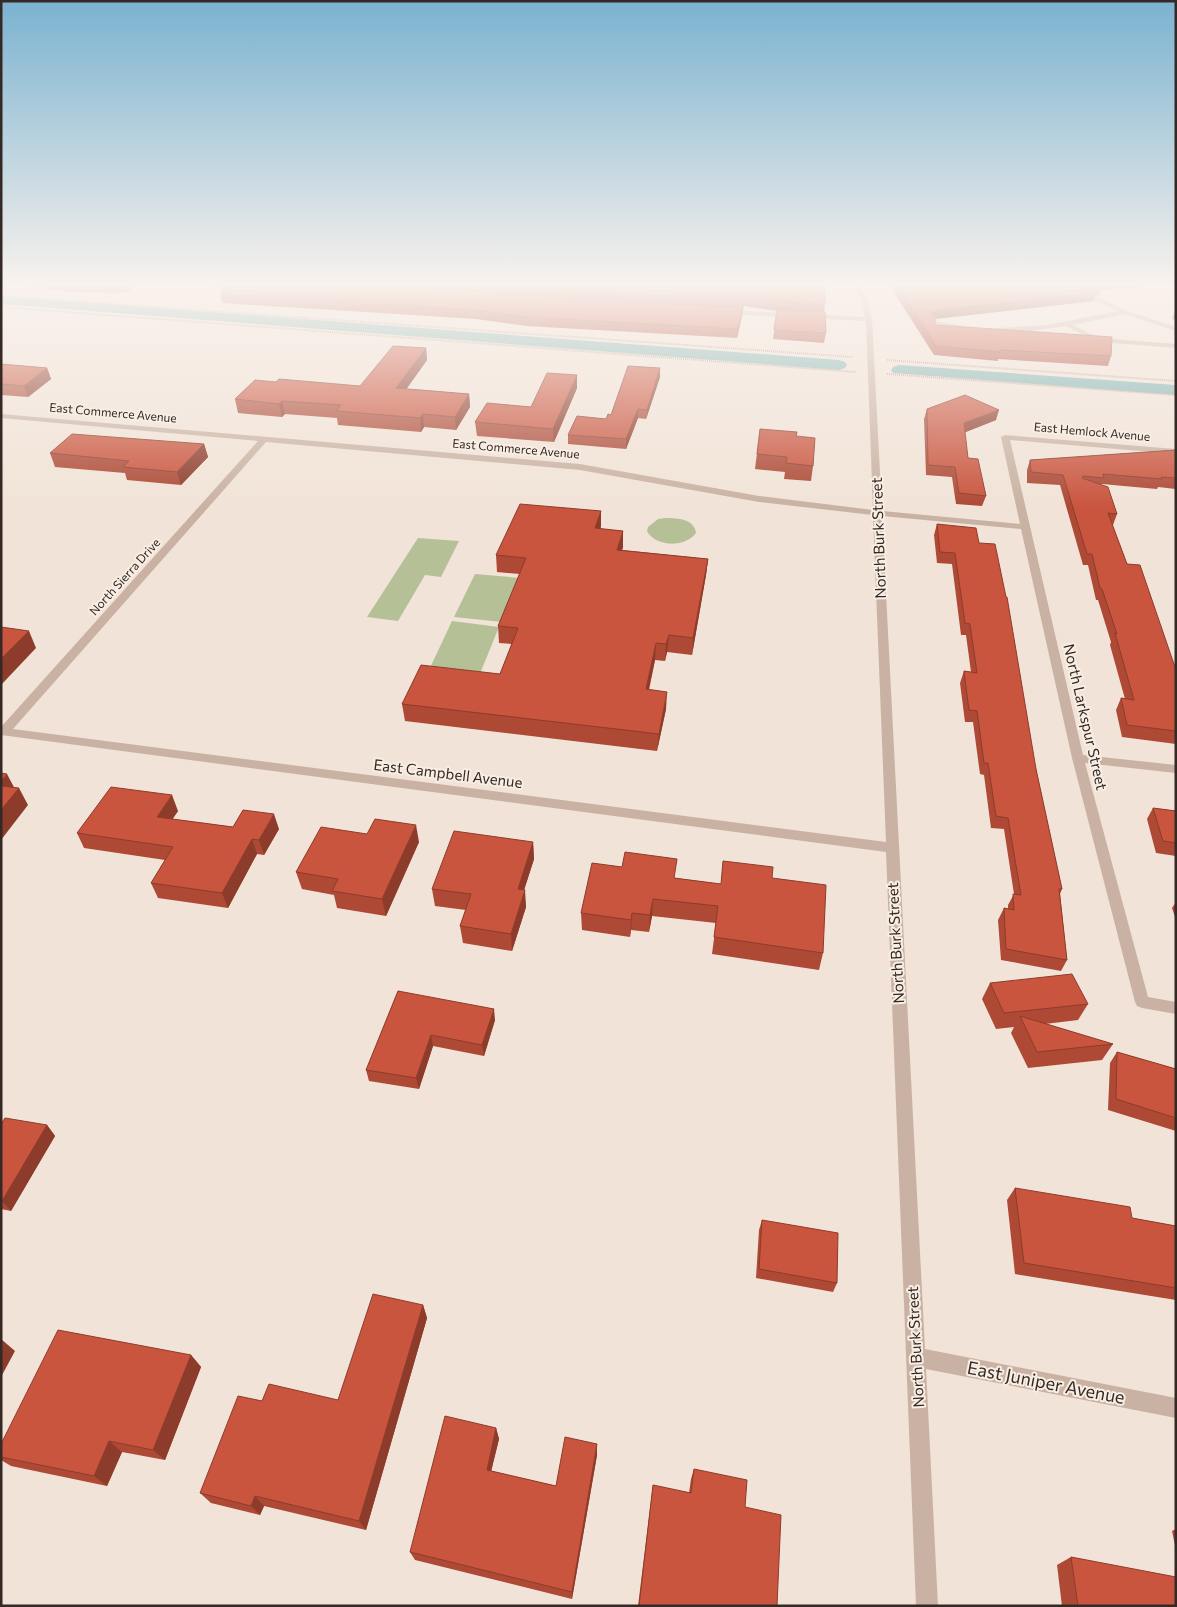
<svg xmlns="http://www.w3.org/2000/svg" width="1177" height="1607" font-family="Commissioner,sans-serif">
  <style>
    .green { fill: #b6c097 }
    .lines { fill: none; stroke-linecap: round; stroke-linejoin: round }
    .canal { fill: #76afad; fill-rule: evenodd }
    .path { stroke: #b59c8e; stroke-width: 2; stroke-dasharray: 1 1; stroke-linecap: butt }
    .minor { fill: #c9b2a3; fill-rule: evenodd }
    .wall { fill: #ad4935 }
    .shaded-wall { fill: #8d3c2b }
    .building { fill: #c9553e; stroke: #8d3c2b }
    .labels { text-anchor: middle; stroke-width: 4; stroke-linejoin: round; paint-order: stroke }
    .far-street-label { font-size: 12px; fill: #342925; stroke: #f9eee3 }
    .street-label { font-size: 15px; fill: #342925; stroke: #f9eee3 }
    .near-street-label { font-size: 18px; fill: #342925; stroke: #f9eee3 }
  </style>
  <rect width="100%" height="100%" fill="#f1e3d7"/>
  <g class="green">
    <path d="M666 518C678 518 694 519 696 533 685 548 655 547 647 531L648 527 658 519Z"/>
    <polygon points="418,538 459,541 441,577 425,575 398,621 367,617"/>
    <polygon points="475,574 520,578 502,622 454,617"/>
    <polygon points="452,621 499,627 479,676 429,670"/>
  </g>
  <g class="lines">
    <g class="canal">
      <polygon points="1,296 839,360 845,362 847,365 845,368 839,370 1,304"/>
      <polygon points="899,365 1176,385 1176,395 893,373 891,370 893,367"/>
    </g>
    <g class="path">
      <polyline points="1,296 853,357"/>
      <polyline points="1,307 856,372"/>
      <polyline points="887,360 1176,381"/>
      <polyline points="887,374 1176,395"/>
    </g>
    <g class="minor">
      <path d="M851 283H857L867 298 872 319 882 511 1020 524 1001 437 1005 435 1176 449V454L1010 440 1083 755 1176 765V773L1085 763 1148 997 1176 1002V1014L1142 1008 1137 1006 1135 1002 1072 758 1021 529 882 516 925 1349 1176 1398V1418L926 1369 938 1606H916L886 852 1 735V727L258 441 1 418V414L580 464 759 496 873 510 866 321 726 314 723 312 726 310 865 317 861 298ZM266 442 580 470 759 502 873 515 886 842 13 729Z"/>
      <polygon points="1060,283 1068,283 1127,311 1176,327 1176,331 1125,314 1073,325 1091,334 1113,339 1176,344 1176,348 1113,343 1087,337 1066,326 1031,331 997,331 996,330 999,328 1047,325 1118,311"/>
      <polygon points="934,321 969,327 972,329 969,331 932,324 931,323"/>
    </g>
  </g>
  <g class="wall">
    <polygon points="1,283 137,283 128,292 119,293 76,292 44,289 43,287 1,284"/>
    <polygon points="194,283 801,283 825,304 824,312 826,333 824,343 773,339 777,311 744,306 737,338 527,326 476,319 222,303 220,294 222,293 221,287"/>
    <polygon points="888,283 1141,283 1140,287 1101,290 1099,296 1096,294 1093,301 935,319 935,325 1111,356 1108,366 998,359 998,361 934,355"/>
    <polygon points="1176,307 1176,320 1172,319"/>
    <polygon points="426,348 427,360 406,389 469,394 470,407 456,430 424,427 421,432 338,425 337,418 285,414 282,417 238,413 235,399 276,382 360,386"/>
    <polygon points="1,364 47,368 51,379 28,397 1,395"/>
    <polygon points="660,377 646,419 638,418 626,449 568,444 568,435 606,419"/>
    <polygon points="577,388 554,442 477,436 475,422 531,407"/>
    <polygon points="927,409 996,420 965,432 968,458 986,496 982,506 956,504 952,477 926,475 924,419"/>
    <polygon points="760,429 796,436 813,466 811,481 784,479 785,472 755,469"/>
    <polygon points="204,444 208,457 181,485 127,480 125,473 55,467 50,453"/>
    <polygon points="1176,450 1176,489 1158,487 1157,489 1102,484 1101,485 1117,514 1113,525 1112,524 1127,564 1176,670 1176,744 1122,737 1116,710 1121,698 1125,699 1110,645 1111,642 1098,600 1096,600 1088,565 1083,565 1060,485 1027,483 1027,470 1030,460"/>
    <polygon points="601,511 600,529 623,531 623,547 622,550 708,559 706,575 692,655 667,652 665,661 655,660 649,690 666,709 657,751 405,721 402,704 500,674 512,644 499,643 498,626 520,574 497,572 496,555"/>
    <polygon points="937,524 979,543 1036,769 1062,889 1060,894 1067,960 1061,971 1001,960 998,920 1004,908 1008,909 1008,905 1014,894 1004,829 991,828 984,775 980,774 973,722 965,722 960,683 964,671 971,672 966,635 961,635 952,564 937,563 934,535"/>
    <polygon points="1153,808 1176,811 1176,856 1156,853 1147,819"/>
    <polygon points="178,811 172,819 233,827 279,829 264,855 257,854 228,908 158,898 151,883 165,860 84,848 77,833"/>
    <polygon points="419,842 386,916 337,908 334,895 302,889 296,872"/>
    <polygon points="533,842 534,859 524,890 526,907 512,951 463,943 460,926 466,910 435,906 432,889"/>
    <polygon points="675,878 720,884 772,878 823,953 819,970 712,954 716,923 652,916 649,932 631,930 630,937 582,930 581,913"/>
    <polygon points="1176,902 1176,920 1172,908"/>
    <polygon points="990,983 1088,1004 1078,1020 1045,1024 1113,1044 1102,1060 1028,1068 1011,1033 1014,1027 996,1029 982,999"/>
    <polygon points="398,991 495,1020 484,1056 433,1046 419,1089 369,1081 366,1070"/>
    <polygon points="1117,1052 1176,1069 1176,1131 1108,1110 1110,1063"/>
    <polygon points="1,1124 47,1125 55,1136 11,1211 1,1209"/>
    <polygon points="1015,1188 1132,1218 1176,1226 1176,1300 1015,1274 1007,1200"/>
    <polygon points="762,1220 837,1283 833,1292 756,1278 759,1230"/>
    <polygon points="423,1305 427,1318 366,1530 264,1506 260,1515 211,1503 200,1493 338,1400"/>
    <polygon points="191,1355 201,1367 165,1460 122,1452 107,1486 11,1466 1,1460 1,1444"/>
    <polygon points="496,1428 499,1439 491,1471 556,1486 597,1444 597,1455 572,1599 415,1560 410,1552"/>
    <polygon points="694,1469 745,1507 777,1606 638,1606 653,1485 689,1493 691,1479"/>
    <polygon points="1176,1529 1176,1550 1172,1531"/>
    <polygon points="1071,1557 1176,1606 1062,1606 1057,1565"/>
  </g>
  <g class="shaded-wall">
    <polygon points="125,283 137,283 128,292"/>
    <polygon points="1102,283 1141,283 1140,287 1101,290 1102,287"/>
    <polygon points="1096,293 1093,301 934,319 931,314 936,310"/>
    <polygon points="743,308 742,316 737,338 737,329"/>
    <polygon points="426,348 427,360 398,401 396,388"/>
    <polygon points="47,368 51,379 28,397 24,386"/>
    <polygon points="660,368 660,377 646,419 647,410"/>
    <polygon points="577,375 577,388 554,442 553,429"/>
    <polygon points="469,394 470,407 456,430 455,417"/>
    <polygon points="282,401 285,414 282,417 279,404"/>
    <polygon points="638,409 638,418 626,449 626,439"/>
    <polygon points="999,410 996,420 961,434 964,423"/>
    <polygon points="423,414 424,427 421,432 420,418"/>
    <polygon points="204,444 208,457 181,485 177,472"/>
    <polygon points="601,511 601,527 595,544 595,528"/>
    <polygon points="623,531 623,547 617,566 617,550"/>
    <polygon points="708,559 706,575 692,655 693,638"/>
    <polygon points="29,631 36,648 1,685 1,659"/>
    <polygon points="669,635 667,652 665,661 666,644"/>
    <polygon points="656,643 655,660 645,706 646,689"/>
    <polygon points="667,692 666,709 657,751 659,734"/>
    <polygon points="7,774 16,791 19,788 28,805 1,840 1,781"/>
    <polygon points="172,795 178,811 164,832 157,817"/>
    <polygon points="274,814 279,829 264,855 259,840"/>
    <polygon points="416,825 419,842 386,916 382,899"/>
    <polygon points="252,839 257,854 228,908 222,893"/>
    <polygon points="533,842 534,859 519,906 518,889"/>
    <polygon points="525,890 526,907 512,951 511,934"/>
    <polygon points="653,899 652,916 649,932 650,915"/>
    <polygon points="632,913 631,930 630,937 631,920"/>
    <polygon points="494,1009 495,1020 484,1056 482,1045"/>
    <polygon points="431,1035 433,1046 419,1089 416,1078"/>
    <polygon points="47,1125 55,1136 11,1211 2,1201"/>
    <polygon points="423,1305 427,1318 366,1530 359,1521"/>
    <polygon points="1,1339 15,1351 1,1377"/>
    <polygon points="191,1355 201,1367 165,1460 153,1450"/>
    <polygon points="496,1428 499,1439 489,1480 487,1470"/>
    <polygon points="109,1441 122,1452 107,1486 94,1476"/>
    <polygon points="597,1444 597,1455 572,1599 572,1592"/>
    <polygon points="255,1496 264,1506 260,1515 251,1506"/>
  </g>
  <g class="building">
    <polygon points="70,283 126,283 116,284"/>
    <polygon points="230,283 370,283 594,300 743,308 737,329 526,317 475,310 220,294 231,290 220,287"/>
    <polygon points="469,283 801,283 825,284 825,304 776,302 745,297 744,300 594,292"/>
    <polygon points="895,283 1075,283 1096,293 936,310 931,314 935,316 935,325 1112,337 1111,356 1000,350 1000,352 936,346"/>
    <polygon points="1093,283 1102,283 1102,287"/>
    <polygon points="777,309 825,312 826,333 774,330"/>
    <polygon points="393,346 426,348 396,388 469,394 455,417 423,414 420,418 336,411 341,405 282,401 279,404 235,399 255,380 276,382 279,379 360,386"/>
    <polygon points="1,364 47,368 24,386 1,384"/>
    <polygon points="628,366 660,368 647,410 638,409 626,439 568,435 577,416 606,419 608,414 611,415"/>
    <polygon points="547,373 577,375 553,429 475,422 487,403 531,407"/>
    <polygon points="965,395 999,410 964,423 968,458 978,459 986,496 959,493 955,467 928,465 927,409"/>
    <polygon points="760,429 797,432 796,436 815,438 813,466 786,463 787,457 757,454"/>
    <polygon points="72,434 204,444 177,472 123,467 129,461 50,453"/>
    <polygon points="1176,450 1176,478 1161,477 1162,479 1103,474 1104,478 1083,476 1082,478 1108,487 1117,514 1108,513 1127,564 1140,565 1176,670 1176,731 1127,725 1121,698 1134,700 1115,633 1117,634 1102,589 1100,588 1092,554 1087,554 1063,475 1031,472 1030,460"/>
    <polygon points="520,504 601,511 595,528 623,531 617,550 708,559 693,638 669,635 666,644 656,643 646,689 667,692 659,734 402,704 421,665 500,674 518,628 498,626 526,558 496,555"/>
    <polygon points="937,524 976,528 979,543 995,544 1006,597 1007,597 1036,769 1062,889 1059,889 1067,960 1006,949 1004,908 1014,910 1013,894 1021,895 1008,818 996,816 988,763 984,763 977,711 969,710 964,671 977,673 970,624 965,623 955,553 940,552"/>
    <polygon points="1,627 29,631 1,659"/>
    <polygon points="1,773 7,774 1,781"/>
    <polygon points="1,786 19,788 1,810"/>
    <polygon points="111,787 172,795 157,817 233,827 243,810 274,814 259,840 252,839 222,893 151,883 173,847 77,833"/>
    <polygon points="1153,808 1176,811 1176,843 1163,841"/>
    <polygon points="375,819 416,825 382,899 332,891 338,879 296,872 321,827 367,834"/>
    <polygon points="454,831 533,842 518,889 525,890 511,934 460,926 471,894 432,889"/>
    <polygon points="625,852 677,859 674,878 721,884 723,861 773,867 772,878 826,885 823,953 714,937 718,906 653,899 650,915 632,913 631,920 581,913 592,863 622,867"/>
    <polygon points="1072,974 1088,1004 1004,1013 990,983"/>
    <polygon points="398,991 494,1009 482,1045 431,1035 416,1078 366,1070"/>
    <polygon points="1020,1016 1113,1044 1037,1052"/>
    <polygon points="1117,1052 1176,1069 1176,1118 1116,1099"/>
    <polygon points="5,1118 47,1125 2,1201 1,1201 1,1124"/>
    <polygon points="1015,1188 1130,1207 1132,1218 1176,1226 1176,1288 1024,1263"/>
    <polygon points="762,1220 838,1233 837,1283 759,1269"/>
    <polygon points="373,1294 423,1305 359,1521 255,1496 251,1506 200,1493 238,1396 262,1401 269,1384 338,1400"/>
    <polygon points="58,1330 191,1355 153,1450 109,1441 94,1476 1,1457 1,1444"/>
    <polygon points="445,1416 496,1428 487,1470 556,1486 565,1437 597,1444 572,1592 410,1552"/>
    <polygon points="694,1469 747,1480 745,1507 781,1515 777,1606 639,1606 653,1485 691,1493"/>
    <polygon points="1071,1557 1176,1577 1176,1606 1078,1606"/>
  </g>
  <linearGradient id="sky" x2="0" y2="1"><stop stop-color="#7ab2d0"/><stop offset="0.56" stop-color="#f9f2ed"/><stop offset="1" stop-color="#f9f2ed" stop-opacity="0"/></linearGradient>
  <rect width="1177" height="508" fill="url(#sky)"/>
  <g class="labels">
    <g class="far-street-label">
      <text transform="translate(113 413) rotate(5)" y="4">East Commerce Avenue</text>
      <text transform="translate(1092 432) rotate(5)" y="4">East Hemlock Avenue</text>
      <text transform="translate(516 449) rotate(5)" y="4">East Commerce Avenue</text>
      <text transform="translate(125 577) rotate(-48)" y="4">North Sierra Drive</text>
    </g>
    <g class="street-label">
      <text transform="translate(879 538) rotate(-92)" y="5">North Burk Street</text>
      <text transform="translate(1085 717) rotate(77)" y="5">North Larkspur Street</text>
      <text transform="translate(448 774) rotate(7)" y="5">East Campbell Avenue</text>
      <text transform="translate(896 943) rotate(-93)" y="5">North Burk Street</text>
      <text transform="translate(916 1347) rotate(-93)" y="5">North Burk Street</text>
    </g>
    <g class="near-street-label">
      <text transform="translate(1046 1383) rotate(11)" y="6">East Juniper Avenue</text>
    </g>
  </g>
  <rect width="1177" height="1607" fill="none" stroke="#342925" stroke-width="5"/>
</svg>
